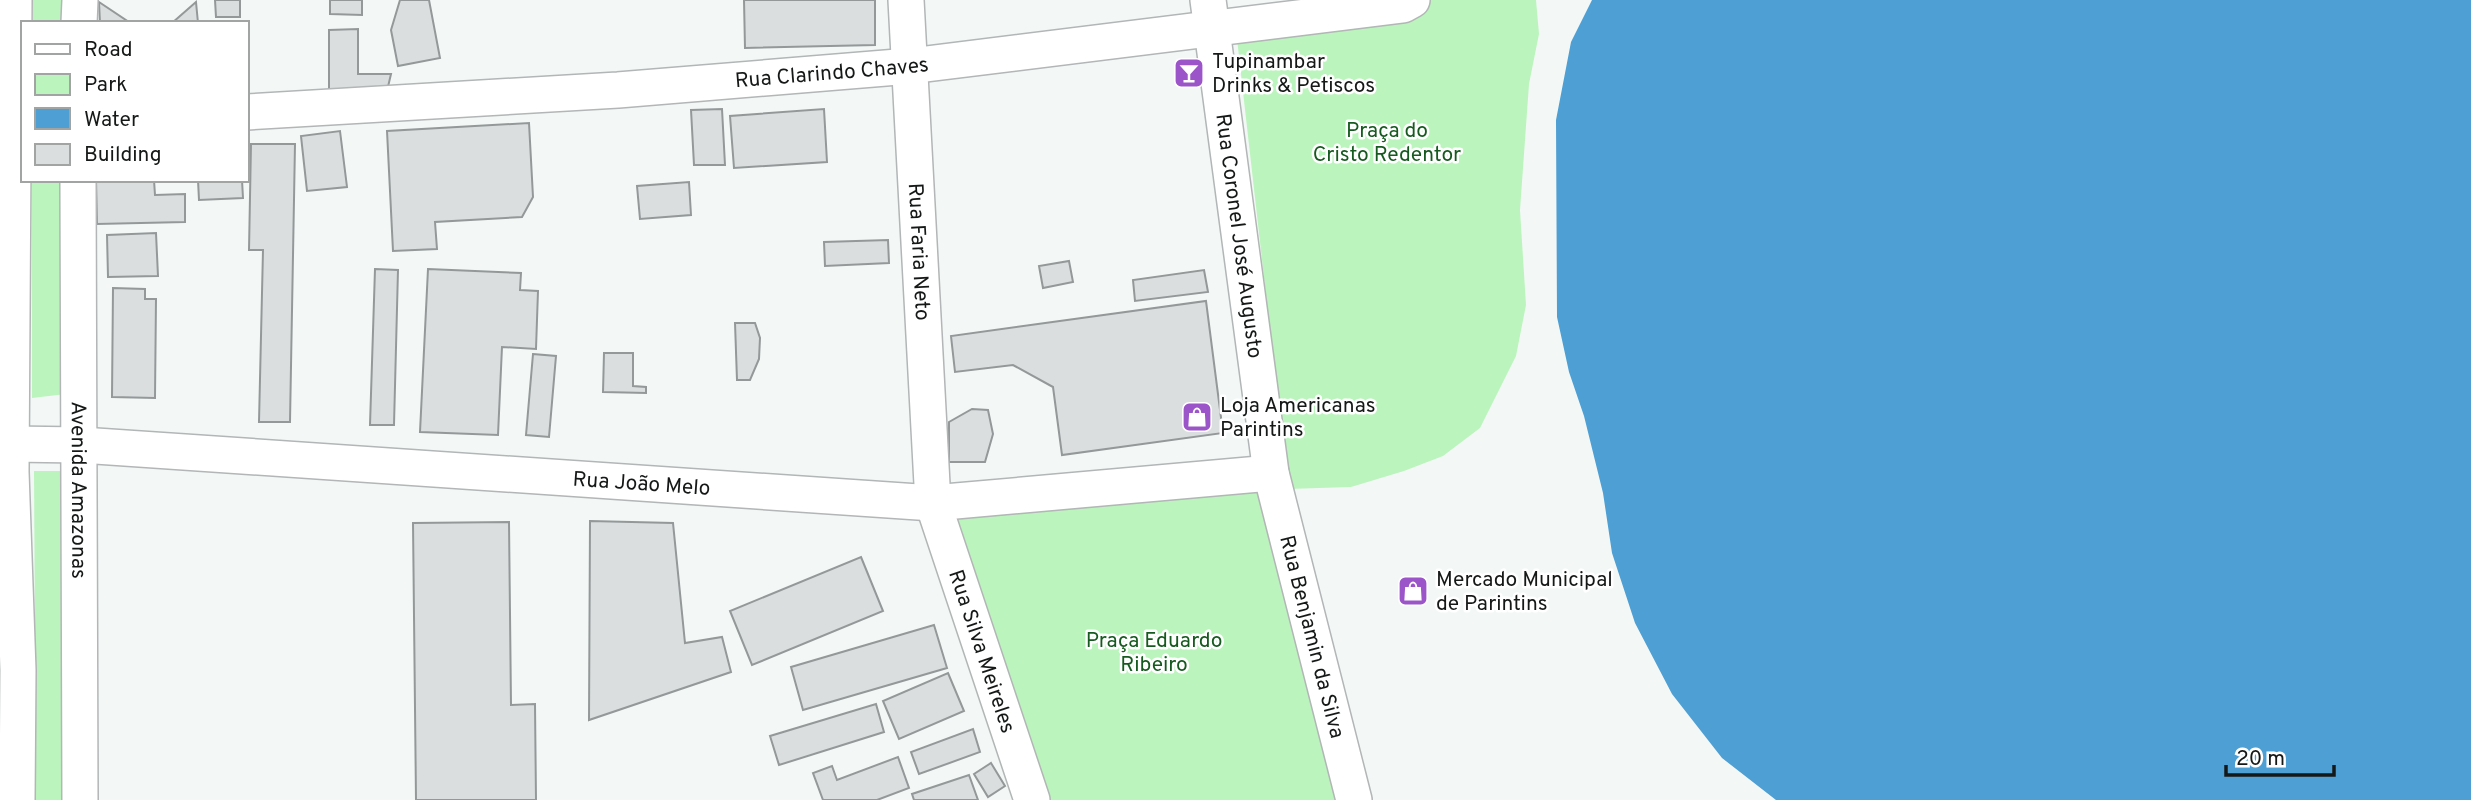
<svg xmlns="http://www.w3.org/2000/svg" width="2471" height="800" font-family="Overpass,sans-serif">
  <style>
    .green { fill: #bcf4bd }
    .water { fill: #4e9fd3 }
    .building { fill: #dadedf; stroke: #949899; stroke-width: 2 }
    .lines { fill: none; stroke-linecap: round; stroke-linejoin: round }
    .minor-casing { stroke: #b2b6b6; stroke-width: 38 }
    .minor { stroke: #fff; stroke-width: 35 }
    .labels { text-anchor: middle; stroke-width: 5; stroke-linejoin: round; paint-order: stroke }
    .poi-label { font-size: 21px; fill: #161818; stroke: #fff; text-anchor: start }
    .street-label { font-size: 21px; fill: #161818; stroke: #fff }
    .park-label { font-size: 21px; fill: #165a1f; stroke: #fff }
  </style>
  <rect width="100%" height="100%" fill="#f3f8f7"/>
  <g class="green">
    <rect x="33" y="0" width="33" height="23"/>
    <polygon points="1392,0 1536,0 1539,34 1529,84 1520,210 1526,305 1516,356 1480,428 1443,456 1404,471 1351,487 1288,489 1236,30"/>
    <polygon points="32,180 66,180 66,394 32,398"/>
    <polygon points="34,471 65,471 65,800 36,800"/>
    <polygon points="1261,489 1341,800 1050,800 957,516"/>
  </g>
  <polygon class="water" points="1592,0 2471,0 2471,800 1776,800 1722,758 1672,694 1635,623 1612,553 1603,493 1584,416 1569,372 1557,317 1556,120 1571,42"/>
  <g class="building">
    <polygon points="215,0 240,0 240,17 216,17"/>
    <polygon points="330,0 362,0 362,15 330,14"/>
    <polygon points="400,0 429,0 440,58 398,66 391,30"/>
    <polygon points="744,0 875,0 875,45 745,48"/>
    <polygon points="99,2 129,22 136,23 100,23"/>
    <polygon points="196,2 198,23 172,23"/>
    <polygon points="358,29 358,74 391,74 387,91 329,91 329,30"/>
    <polygon points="722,109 725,165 694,165 691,110"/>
    <polygon points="824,109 827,162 734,168 730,116"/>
    <polygon points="529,123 533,197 522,217 435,222 437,249 393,251 387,131"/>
    <polygon points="340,131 347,187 307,191 301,136"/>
    <polygon points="251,144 295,144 290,422 259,422 263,250 249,250"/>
    <polygon points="96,180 154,180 155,195 185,194 185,222 97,224"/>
    <polygon points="198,180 242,180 243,198 199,200"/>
    <polygon points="689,182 691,215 640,219 637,186"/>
    <polygon points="156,233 158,276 108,277 107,235"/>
    <polygon points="888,240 889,263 825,266 824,242"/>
    <polygon points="1069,261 1073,282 1043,288 1039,266"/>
    <polygon points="375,269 398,270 394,425 370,425"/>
    <polygon points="428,269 521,273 520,290 538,291 536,349 502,347 498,435 420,432"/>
    <polygon points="1204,270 1208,292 1135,301 1133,280"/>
    <polygon points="113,288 145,289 145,299 156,299 155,398 112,397"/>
    <polygon points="1206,301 1223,433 1062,455 1053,387 1013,365 955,372 951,336"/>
    <polygon points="735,323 755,323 760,338 759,359 750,380 737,380"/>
    <polygon points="604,353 633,353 633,386 646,387 646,393 603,392"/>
    <polygon points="533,354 556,356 549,437 526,435"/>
    <polygon points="972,409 988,410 993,434 985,462 949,462 949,422"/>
    <polygon points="590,521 673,523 685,643 722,637 731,672 589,720"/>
    <polygon points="509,522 511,705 535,704 536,800 416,800 413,523"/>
    <polygon points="861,557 883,611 752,665 730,611"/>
    <polygon points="934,625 947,668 803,710 791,667"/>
    <polygon points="948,673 964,711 899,739 883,701"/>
    <polygon points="876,704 884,732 779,765 770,736"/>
    <polygon points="973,729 980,752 919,774 911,752"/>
    <polygon points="898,757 909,788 877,800 823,800 813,773 832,766 837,780"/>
    <polygon points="991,763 1005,786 988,797 974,774"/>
    <polygon points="969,775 978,800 914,800 912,794"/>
  </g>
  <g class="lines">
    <g class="minor-casing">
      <g id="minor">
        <polyline points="14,0 11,472 18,670 17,800"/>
        <path id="s1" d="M906 0 933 503 1032 800"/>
        <path id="s2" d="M1208 0 1271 473 1354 800"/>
        <polyline points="79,23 80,0"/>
        <path id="s3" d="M247 112 618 90 910 66 1403 5 1412 0"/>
        <path id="s4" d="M78 180 80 800"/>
        <path id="s5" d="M11 444 81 445 933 503 1271 473"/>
      </g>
    </g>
    <use href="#minor" class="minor"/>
  </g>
  <defs>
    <g id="bar-square" transform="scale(1.575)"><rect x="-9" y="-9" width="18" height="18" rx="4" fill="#9b55c9" stroke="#fff"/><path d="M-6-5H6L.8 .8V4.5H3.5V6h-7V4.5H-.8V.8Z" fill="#fff"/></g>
    <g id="shop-square" transform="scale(1.575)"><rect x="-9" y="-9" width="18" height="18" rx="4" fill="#9b55c9" stroke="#fff"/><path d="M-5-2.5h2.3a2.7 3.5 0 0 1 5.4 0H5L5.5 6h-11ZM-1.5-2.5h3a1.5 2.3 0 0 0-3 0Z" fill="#fff"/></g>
  </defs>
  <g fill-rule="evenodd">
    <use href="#bar-square" x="1189" y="73"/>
    <use href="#shop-square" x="1197" y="417"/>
    <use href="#shop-square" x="1413" y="591"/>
  </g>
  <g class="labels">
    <g class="poi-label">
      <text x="1212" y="68">Tupinambar<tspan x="1212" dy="24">Drinks &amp; Petiscos</tspan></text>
      <text x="1220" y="412">Loja Americanas<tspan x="1220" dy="24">Parintins</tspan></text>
      <text x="1436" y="586">Mercado Municipal<tspan x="1436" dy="24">de Parintins</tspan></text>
    </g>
    <g class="street-label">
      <text dy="7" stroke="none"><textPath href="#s3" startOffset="586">Rua Clarindo Chaves</textPath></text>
      <text dy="7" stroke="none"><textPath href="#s2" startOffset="238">Rua Coronel José Augusto</textPath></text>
      <text dy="7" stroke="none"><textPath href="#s1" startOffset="252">Rua Faria Neto</textPath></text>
      <text dy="7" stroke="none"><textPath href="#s5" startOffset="632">Rua João Melo</textPath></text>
      <text dy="7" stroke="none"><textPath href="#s4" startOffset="310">Avenida Amazonas</textPath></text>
      <text dy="7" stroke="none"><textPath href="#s2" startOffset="646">Rua Benjamin da Silva</textPath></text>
      <text dy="7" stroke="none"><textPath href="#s1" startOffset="660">Rua Silva Meireles</textPath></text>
    </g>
    <g class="park-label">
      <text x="1387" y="137">Praça do<tspan x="1387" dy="24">Cristo Redentor</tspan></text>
      <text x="1154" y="647">Praça Eduardo<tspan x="1154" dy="24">Ribeiro</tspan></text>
    </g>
  </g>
  <rect x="21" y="21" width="228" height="161" fill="#ffffff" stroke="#a2a3a3" stroke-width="2"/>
  <rect x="35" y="44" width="35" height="10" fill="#ffffff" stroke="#a2a3a3" stroke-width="2"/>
  <text x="84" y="56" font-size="21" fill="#161818">Road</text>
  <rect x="35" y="74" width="35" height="21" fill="#bcf4bd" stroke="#a2a3a3" stroke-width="2"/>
  <text x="84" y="91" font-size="21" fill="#161818">Park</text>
  <rect x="35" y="108" width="35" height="21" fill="#4e9fd3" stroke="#a2a3a3" stroke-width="2"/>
  <text x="84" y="126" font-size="21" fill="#161818">Water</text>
  <rect x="35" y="144" width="35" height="21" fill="#dadedf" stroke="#a2a3a3" stroke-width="2"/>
  <text x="84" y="161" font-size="21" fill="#161818">Building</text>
  <path d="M2226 765v10h108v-10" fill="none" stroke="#161818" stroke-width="3.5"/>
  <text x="2236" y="765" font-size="21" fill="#161818" stroke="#ffffff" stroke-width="5" paint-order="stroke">20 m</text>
</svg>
